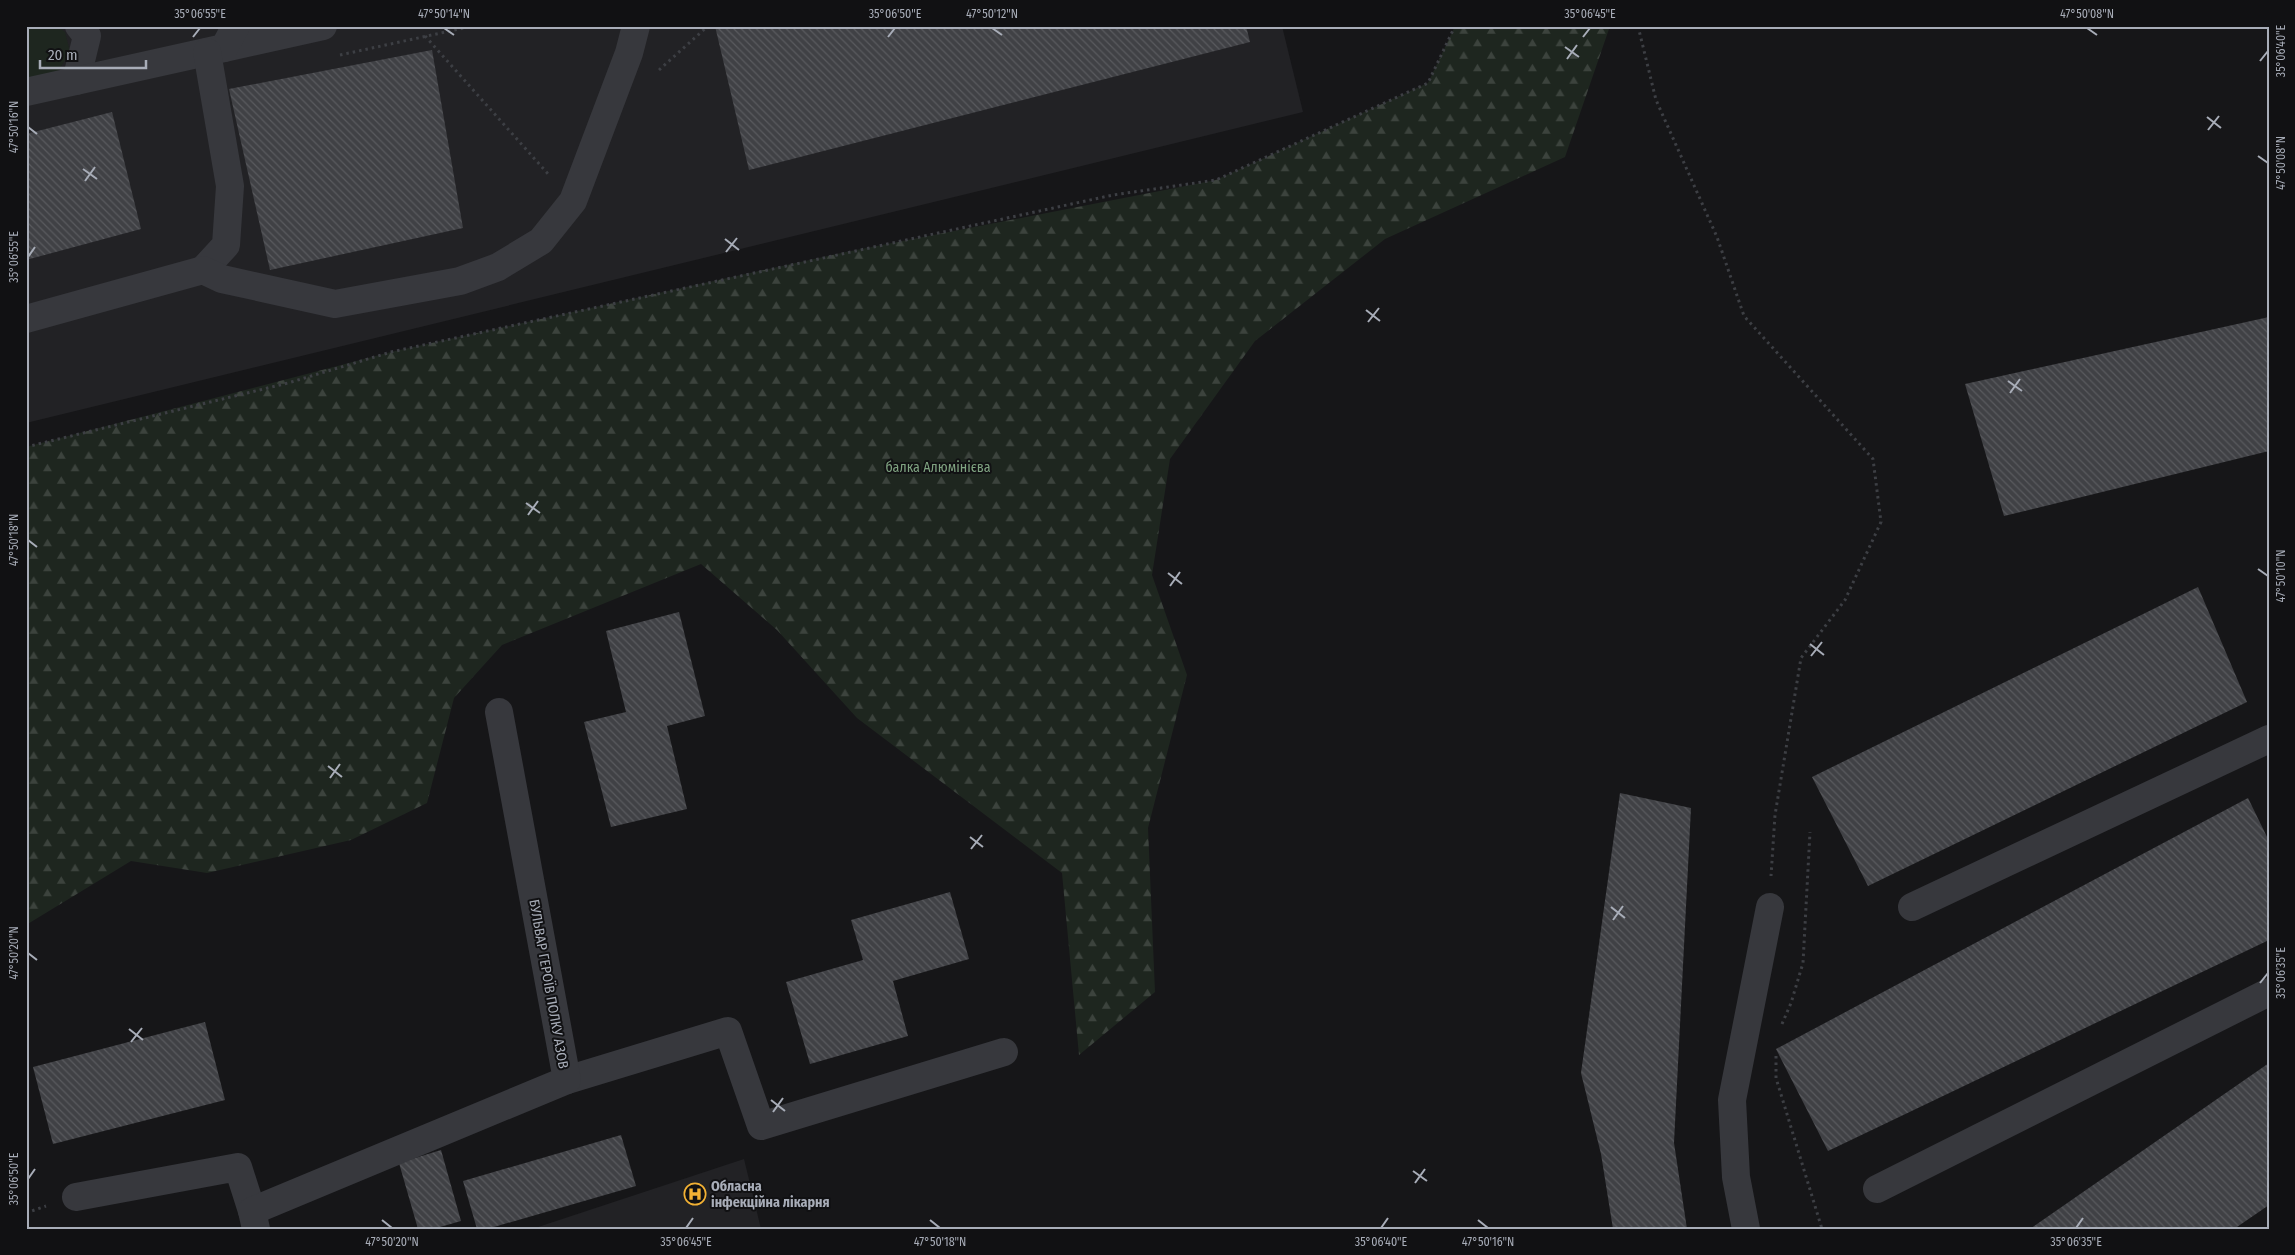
<svg xmlns="http://www.w3.org/2000/svg" width="2295" height="1255" font-family="'Fira Sans Condensed',sans-serif">
  <style>
    .built { fill: #222225 }
    .grass { fill: #1e261f }
    .forest { fill: url(#forest-firs) }
    .building { fill: url(#building-back-hatch) }
    .lines { fill: none; stroke-linecap: round; stroke-linejoin: round }
    .path { stroke: #3d3f44; stroke-width: 3; stroke-dasharray: 2.5 4; stroke-linecap: butt }
    .minor { stroke: #37383d; stroke-width: 28 }
    .ticks { fill: none; stroke: #a8adb8; stroke-width: 2 }
    .labels { text-anchor: middle; stroke-width: 4; stroke-linejoin: round; paint-order: stroke }
    .park-label { font-size: 14px; fill: #7fa381; stroke: #111113 }
    .street-label { font-size: 14px; fill: #a8adb8; stroke: #111113 }
    .poi-label { font-size: 14px; font-weight: bold; fill: #a8adb8; stroke: #111113; text-anchor: start }
    .neatline { fill: none; stroke: #a8adb8; stroke-width: 2 }
    .ticks-label { font-size: 12px; text-anchor: middle; fill: #a8adb8 }
  </style>
  <defs>
    <pattern id="forest-firs" width="22" height="20" patternUnits="userSpaceOnUse" patternTransform="scale(1.25)"><rect width="22" height="20" fill="#1e261f"/><path d="M5 1l3.5 6h-7zM16 11l3.5 6h-7z" fill="#3c433d"/></pattern>
    <pattern id="building-back-hatch" width="6" height="6" patternUnits="userSpaceOnUse" patternTransform="scale(1.25)"><rect width="6" height="6" fill="#404145"/><path d="M-1 5l2 2M0 0l6 6M5-1l2 2" fill="none" stroke="#595a5e"/></pattern>
  </defs>
  <rect width="100%" height="100%" fill="#161618"/>
  <g class="built">
    <polygon points="26,26 1282,26 1303,112 26,423"/>
    <polygon points="744,1159 761,1229 532,1229"/>
  </g>
  <polygon class="grass" points="26,26 57,26 65,32 70,52 57,73 26,80"/>
  <polygon class="forest" points="1455,26 1610,26 1565,157 1385,239 1255,341 1170,459 1152,575 1187,675 1148,828 1155,992 1079,1055 1062,873 857,718 777,630 701,564 502,645 454,698 427,803 351,840 207,873 131,861 26,925 26,447 391,352 846,252 1216,180 1428,83"/>
  <g class="building">
    <polygon points="715,26 1246,26 1250,42 749,170"/>
    <polygon points="432,50 463,228 270,270 229,89"/>
    <polygon points="112,112 141,229 26,260 26,134"/>
    <polygon points="2269,317 2269,451 2004,516 1965,384"/>
    <polygon points="2198,587 2247,702 1868,886 1812,777"/>
    <polygon points="679,612 705,716 667,726 687,809 611,827 584,722 626,712 606,631"/>
    <polygon points="1620,793 1691,808 1674,1143 1687,1229 1613,1229 1601,1154 1581,1073"/>
    <polygon points="2248,798 2269,841 2269,940 1828,1151 1776,1049"/>
    <polygon points="950,892 969,959 893,981 908,1036 810,1064 786,982 863,960 851,920"/>
    <polygon points="205,1022 225,1100 53,1144 33,1067"/>
    <polygon points="2269,1063 2269,1205 2234,1229 2030,1229"/>
    <polygon points="621,1135 636,1186 487,1229 477,1229 463,1181"/>
    <polygon points="441,1150 461,1221 433,1229 418,1229 399,1163"/>
  </g>
  <g class="lines">
    <g class="path">
      <polyline points="1638,26 1656,100 1717,237 1744,316 1873,459 1881,522 1845,600 1801,658 1775,815 1771,876"/>
      <polyline points="425,36 549,175"/>
      <polyline points="340,55 473,26"/>
      <polyline points="659,70 708,26"/>
      <polyline points="26,447 288,383 391,352 1113,195 1216,180 1428,83 1455,26"/>
      <polyline points="1782,1024 1791,1003 1803,963 1810,832"/>
      <polyline points="1776,1056 1776,1078 1822,1229"/>
      <polyline points="26,1213 46,1206"/>
    </g>
    <g class="minor">
      <polyline points="224,48 323,26"/>
      <polyline points="76,81 87,36 79,26"/>
      <polyline points="26,92 224,48 236,26"/>
      <polyline points="203,270 226,245 230,186 207,52"/>
      <polyline points="26,319 203,270 222,279 335,304 460,281 498,267 541,241 573,201 629,53 636,26"/>
      <polyline points="1912,907 2269,739"/>
      <polyline points="567,1080 728,1031 761,1126 1004,1052"/>
      <polyline points="1877,1189 2269,992"/>
      <polyline points="76,1197 238,1167 252,1211"/>
      <polyline points="256,1229 252,1211 567,1080 499,712"/>
      <polyline points="1746,1229 1736,1177 1732,1100 1770,907"/>
    </g>
  </g>
  <path class="ticks" d="M444 28 454 35M992 28 1002 35M2087 28 2097 35M193 37 200 28M888 37 895 28M1583 37 1590 28M1565 47 1579 57M1567 59 1577 45M2260 61 2268 51M2207 117 2221 128M28 127 37 134M2208 130 2219 116M2258 156 2268 163M83 169 97 179M85 181 95 167M725 239 739 250M726 252 737 238M28 257 35 247M1366 310 1380 321M1368 322 1379 308M2008 381 2022 391M2010 393 2020 379M526 503 540 513M528 515 538 501M28 540 37 547M2258 569 2268 576M1168 573 1182 584M1170 586 1180 572M1810 644 1824 655M1811 656 1822 642M328 766 342 777M330 778 340 764M970 837 983 847M971 849 982 835M1611 907 1625 918M1613 920 1623 906M28 953 37 960M2260 983 2268 973M129 1029 143 1040M131 1042 142 1028M771 1100 785 1111M773 1112 783 1098M1413 1171 1427 1181M28 1179 35 1169M1415 1183 1425 1169M382 1220 392 1228M930 1220 940 1228M1478 1220 1488 1228M686 1228 693 1218M1381 1228 1388 1218M2076 1228 2083 1218"/>
  <defs>
    <g id="hospital-ring" transform="scale(1.125)"><circle r="9.5" fill="#111113" stroke="#f2b134" stroke-width="1.5"/><path d="M-5-5h3v3.5h4V-5h3V5h-3V1.5h-4V5h-3Z" fill="#f2b134"/></g>
  </defs>
  <g fill-rule="evenodd">
    <use href="#hospital-ring" x="695" y="1194"/>
  </g>
  <g class="labels">
    <g class="park-label">
      <text x="938" y="472">балка Алюмінієва</text>
    </g>
    <g class="street-label">
      <text transform="translate(549 984) rotate(80)" y="5">БУЛЬВАР ГЕРОЇВ ПОЛКУ АЗОВ</text>
    </g>
    <g class="poi-label">
      <text x="711" y="1191">Обласна<tspan x="711" dy="16">інфекційна лікарня</tspan></text>
    </g>
  </g>
  <rect width="2295" height="1255" fill="none" stroke="#111113" stroke-width="55"/>
  <path d="M40 60v8h106v-8" fill="none" stroke="#a8adb8" stroke-width="2.5"/>
  <text x="48" y="60" font-size="15" fill="#a8adb8" stroke="#111113" stroke-width="4" paint-order="stroke">20 m</text>
  <rect x="28" y="28" width="2240" height="1200" class="neatline"/>
  <g class="ticks-label">
    <text x="200" y="18">35°06'55"E</text>
    <text x="444" y="18">47°50'14"N</text>
    <text x="895" y="18">35°06'50"E</text>
    <text x="992" y="18">47°50'12"N</text>
    <text x="1590" y="18">35°06'45"E</text>
    <text x="2087" y="18">47°50'08"N</text>
    <text transform="translate(2281 51) rotate(-90)" y="4">35°06'40"E</text>
    <text transform="translate(14 127) rotate(-90)" y="4">47°50'16"N</text>
    <text transform="translate(2281 163) rotate(-90)" y="4">47°50'08"N</text>
    <text transform="translate(14 257) rotate(-90)" y="4">35°06'55"E</text>
    <text transform="translate(14 540) rotate(-90)" y="4">47°50'18"N</text>
    <text transform="translate(2281 576) rotate(-90)" y="4">47°50'10"N</text>
    <text transform="translate(14 953) rotate(-90)" y="4">47°50'20"N</text>
    <text transform="translate(2281 973) rotate(-90)" y="4">35°06'35"E</text>
    <text transform="translate(14 1179) rotate(-90)" y="4">35°06'50"E</text>
    <text x="392" y="1246">47°50'20"N</text>
    <text x="686" y="1246">35°06'45"E</text>
    <text x="940" y="1246">47°50'18"N</text>
    <text x="1381" y="1246">35°06'40"E</text>
    <text x="1488" y="1246">47°50'16"N</text>
    <text x="2076" y="1246">35°06'35"E</text>
  </g>
</svg>
